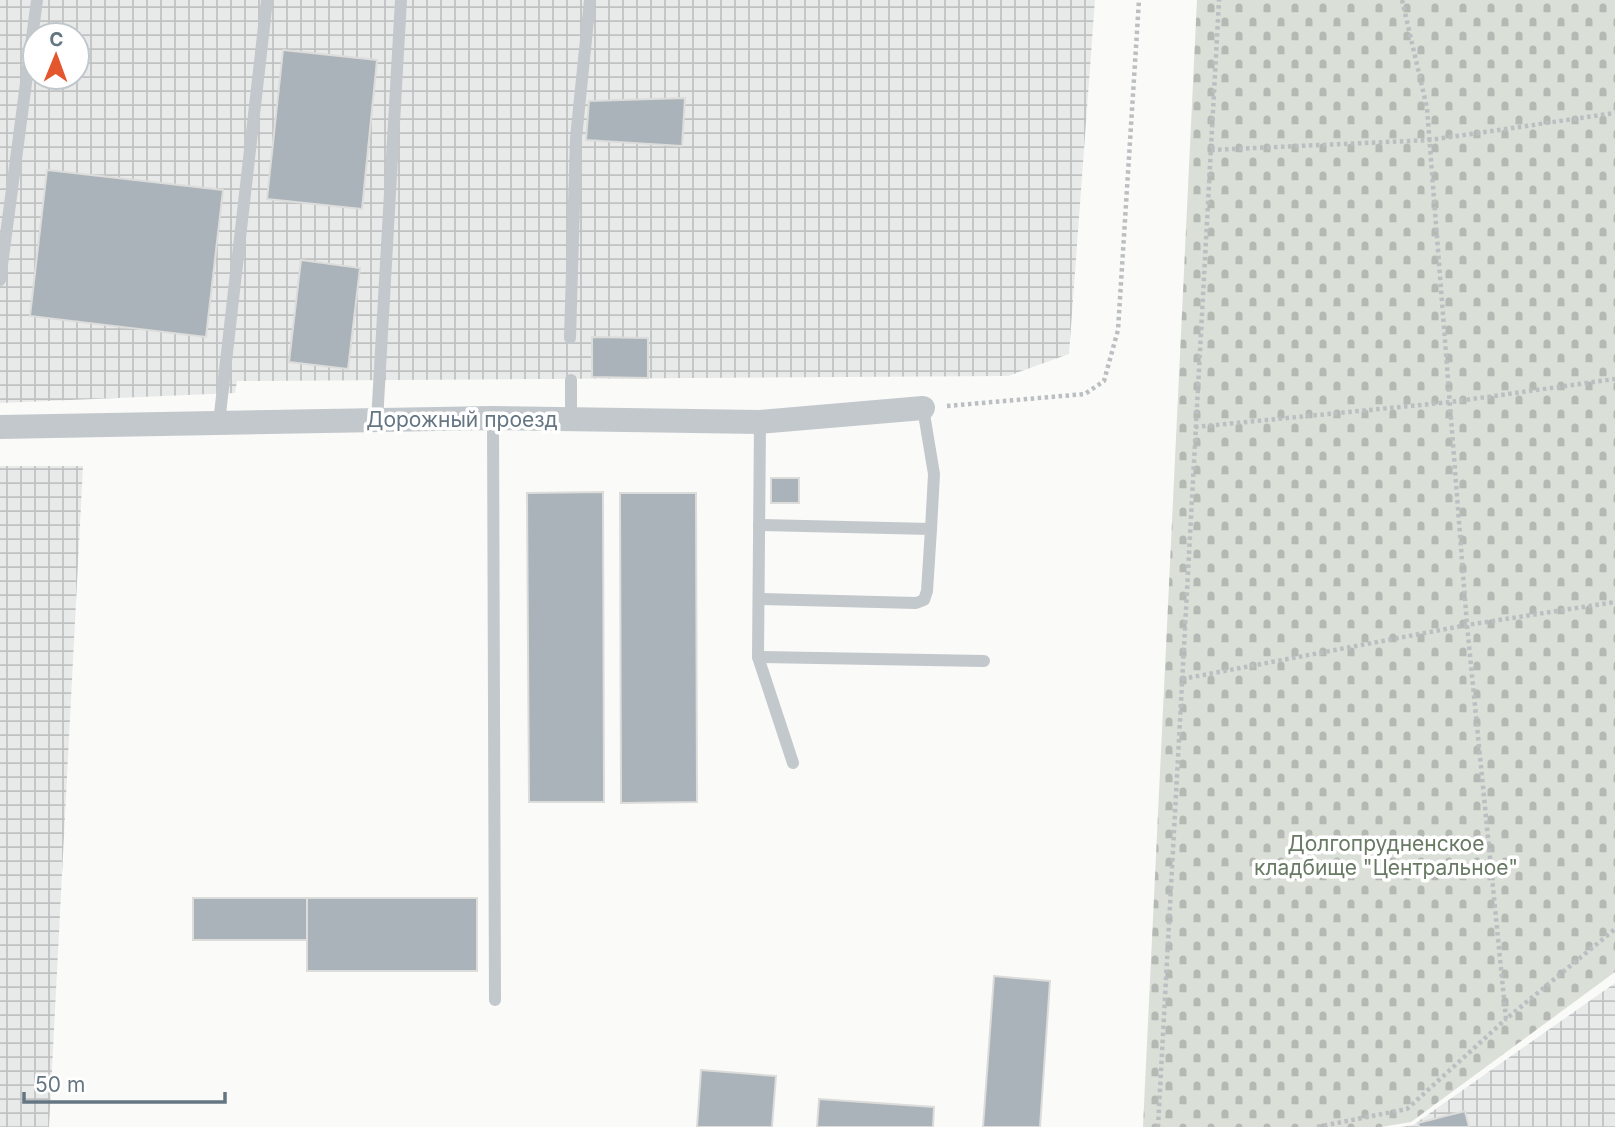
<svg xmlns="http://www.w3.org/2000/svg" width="1615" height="1127" font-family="Inter,sans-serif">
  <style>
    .industrial { fill: url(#industrial-grid); fill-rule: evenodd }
    .cemetery { fill: url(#cemetery-stones) }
    .building { fill: #aab3b9; stroke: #dcdcda; stroke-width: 2 }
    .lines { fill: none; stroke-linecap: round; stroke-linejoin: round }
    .path { stroke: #bbbfc2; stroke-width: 4.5; stroke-dasharray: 3.5 3.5; stroke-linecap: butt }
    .lane { stroke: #c3c8cc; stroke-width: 12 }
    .street { stroke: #c3c8cc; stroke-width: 24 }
    .labels { text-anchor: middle; stroke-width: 7; stroke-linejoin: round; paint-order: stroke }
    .street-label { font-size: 21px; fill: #657683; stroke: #fff }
    .park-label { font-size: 21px; fill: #687a64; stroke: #fff }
  </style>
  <defs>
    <pattern id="industrial-grid" width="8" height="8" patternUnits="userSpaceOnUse" patternTransform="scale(1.75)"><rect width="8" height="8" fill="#e8e9e9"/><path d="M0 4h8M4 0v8" fill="none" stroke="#c0c1c2"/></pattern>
    <pattern id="cemetery-stones" width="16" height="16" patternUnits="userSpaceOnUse" patternTransform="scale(1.75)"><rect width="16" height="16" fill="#dadfd7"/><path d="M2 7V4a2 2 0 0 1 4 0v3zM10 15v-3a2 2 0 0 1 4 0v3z" fill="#b4b9b4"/></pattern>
  </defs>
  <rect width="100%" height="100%" fill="#fafaf8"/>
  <g class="industrial">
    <path d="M0 0H1095L1069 354 1008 376 237 381 235 393 0 403ZM35 35H77V77H35Z"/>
    <polygon points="0,466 83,466 49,1127 0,1127"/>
    <polygon points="1615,983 1615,1127 1401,1127 1413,1125"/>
  </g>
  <polygon class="cemetery" points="1197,0 1615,0 1615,972 1411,1122 1381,1127 1143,1127"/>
  <g class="building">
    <polygon points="283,50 377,60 362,209 267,199"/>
    <polygon points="685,98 682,146 586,140 589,101"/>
    <polygon points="47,170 223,190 206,337 30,316"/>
    <polygon points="301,260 360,268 348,369 289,362"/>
    <polygon points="592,337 648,338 648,378 592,377"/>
    <rect x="771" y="478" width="28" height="25"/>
    <polygon points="603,492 604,802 529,802 527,493"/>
    <polygon points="620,493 696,493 697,802 621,803"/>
    <rect x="193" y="898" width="114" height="42"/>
    <rect x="307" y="898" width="170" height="73"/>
    <polygon points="994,976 1050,981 1040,1127 983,1127"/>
    <polygon points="701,1070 776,1076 772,1127 697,1127"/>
    <polygon points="819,1099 934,1107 933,1127 817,1127"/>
    <polygon points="1465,1111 1469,1127 1419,1127 1418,1123"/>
  </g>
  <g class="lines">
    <g class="path">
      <polyline points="1402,0 1427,108 1467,625 1506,1019 1615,929"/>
      <polyline points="1211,150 1430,140 1615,113"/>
      <polyline points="947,406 1085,394 1104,381 1118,330 1139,0"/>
      <polyline points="1195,427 1451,402 1615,379"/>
      <polyline points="1182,679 1467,625 1615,602"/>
      <polyline points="1158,1127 1219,0"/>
      <polyline points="1317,1127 1407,1109 1506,1019"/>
    </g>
    <g class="lane">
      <polyline points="0,280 37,0"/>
      <polyline points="570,338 576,138 590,0"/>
      <polyline points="923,408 934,474 931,529"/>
      <polyline points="493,418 495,1000"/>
      <polyline points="571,419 571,380"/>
      <polyline points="377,421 401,0"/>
      <polyline points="760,422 758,657 793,763"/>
      <polyline points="219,423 267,0"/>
      <polyline points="759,599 916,603 924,600 927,591 931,529 759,525"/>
      <polyline points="758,657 984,661"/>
    </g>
    <polyline class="street" points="0,427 493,418 760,422 923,408"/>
  </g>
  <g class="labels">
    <g class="street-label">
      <text x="462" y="427">Дорожный проезд</text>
    </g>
    <g class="park-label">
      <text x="1386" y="851">Долгопрудненское<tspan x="1386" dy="24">кладбище "Центральное"</tspan></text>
    </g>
  </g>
  <g transform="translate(56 56) rotate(1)"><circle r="33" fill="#ffffff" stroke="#c1c8cd" stroke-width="2"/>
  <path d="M0-5L12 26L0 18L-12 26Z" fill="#e4572e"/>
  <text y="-10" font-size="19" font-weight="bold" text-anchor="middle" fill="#657683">С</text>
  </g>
  <path d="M24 1092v10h201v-10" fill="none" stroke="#657683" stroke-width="3.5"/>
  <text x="35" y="1092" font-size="21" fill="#657683" stroke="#ffffff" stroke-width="5" paint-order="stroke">50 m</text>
</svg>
